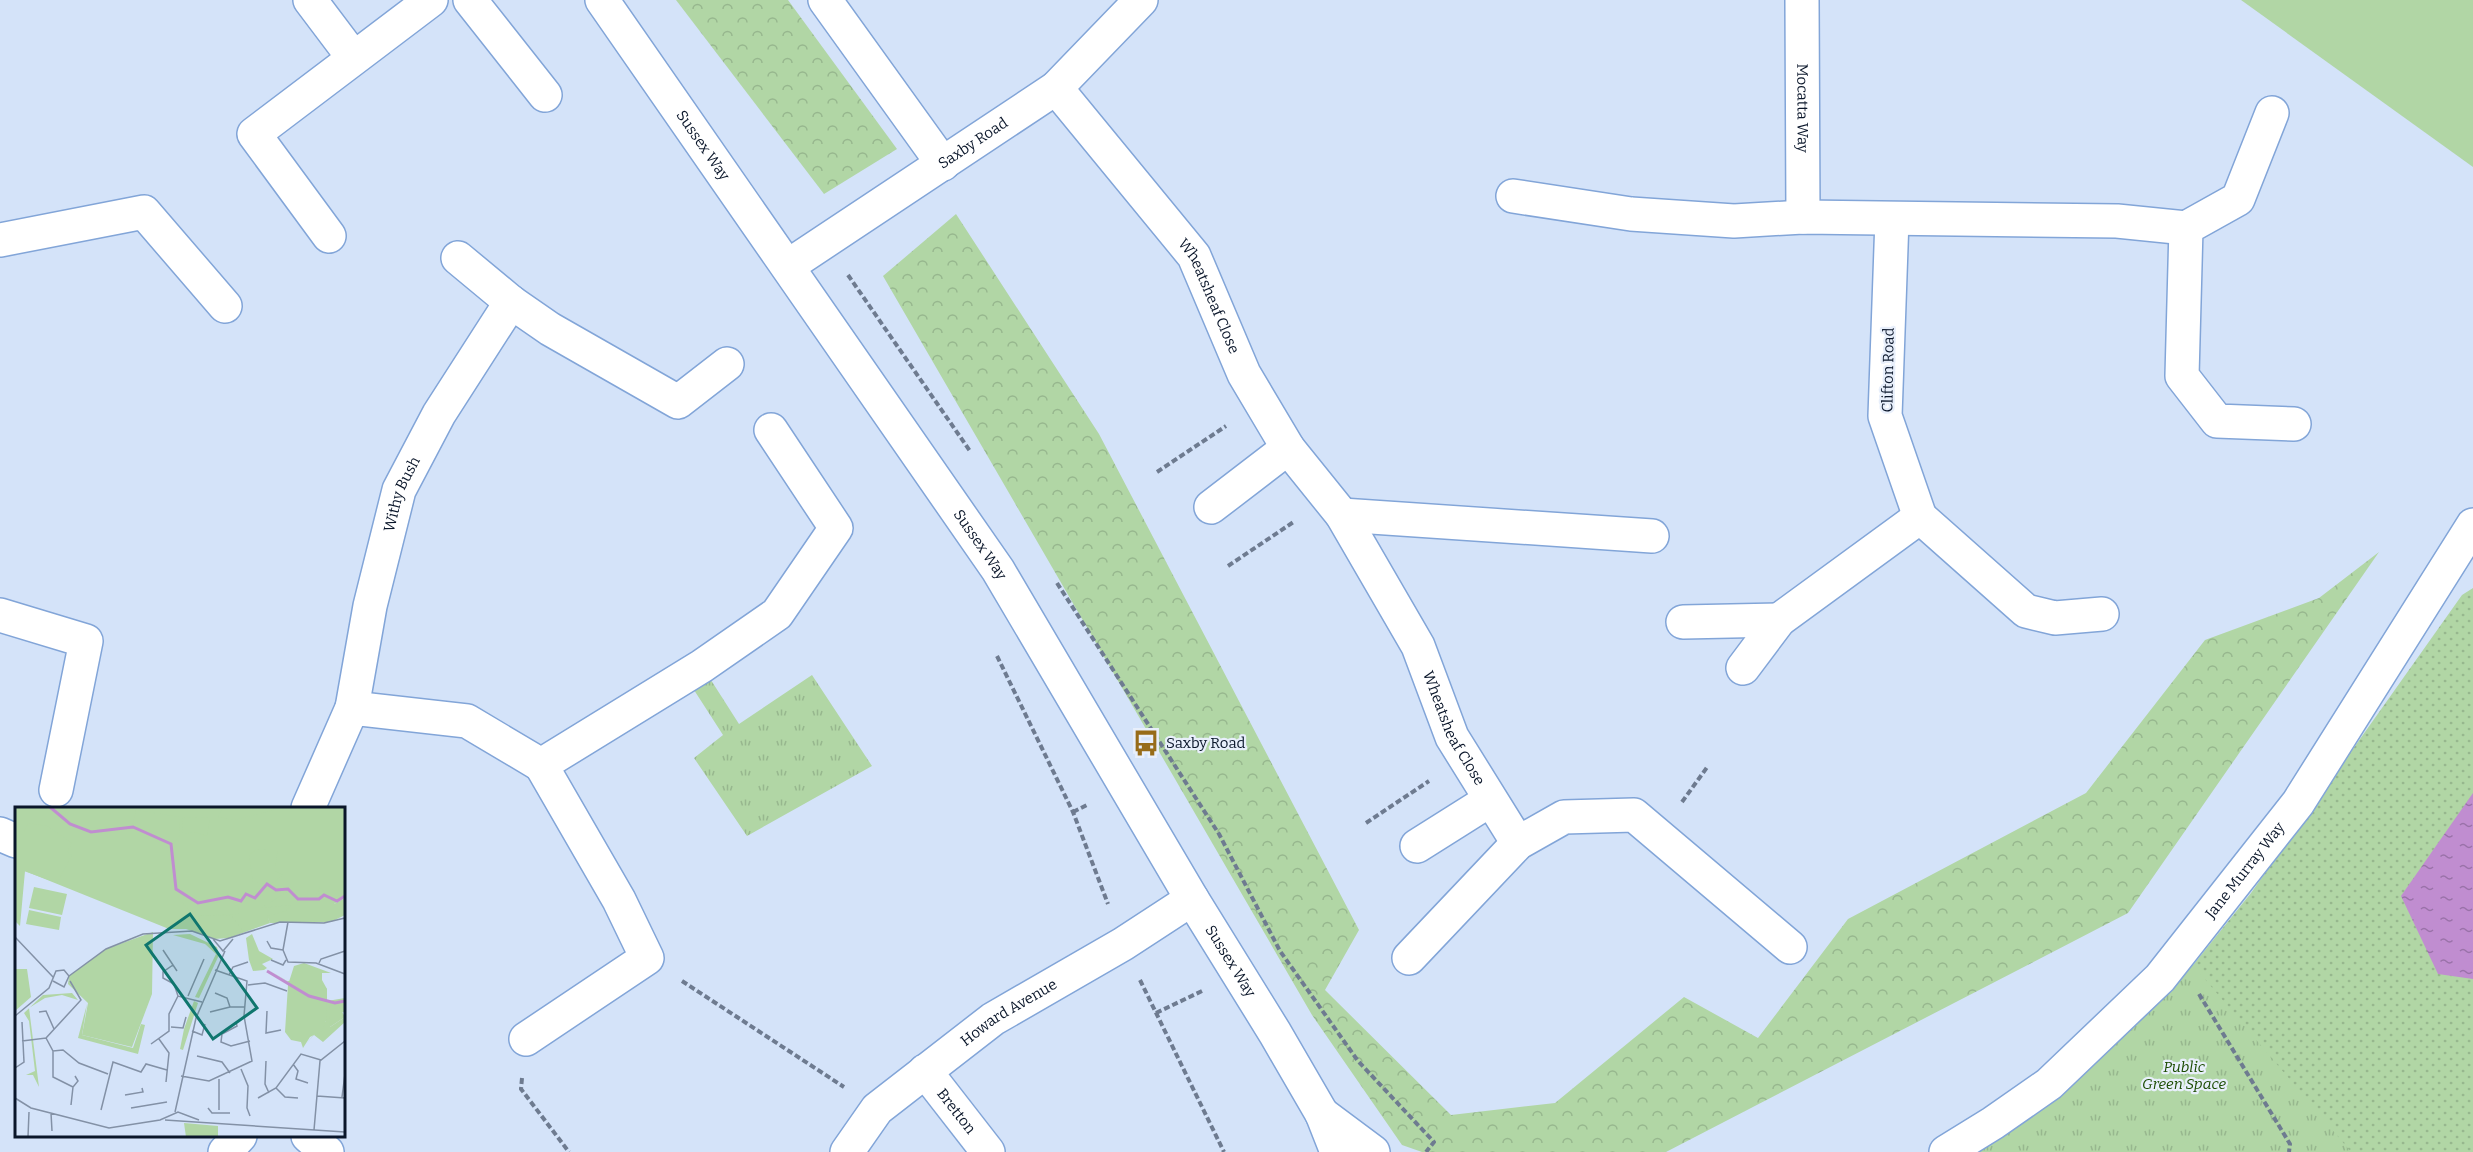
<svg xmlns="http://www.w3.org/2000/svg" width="2473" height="1152" font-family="Bitter,serif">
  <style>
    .grass { fill: url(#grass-dots) }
    .forest { fill: url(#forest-crowns) }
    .park { fill: url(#park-tufts) }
    .pitch { fill: #b1d6a5 }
    .water { fill: url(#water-ripples) }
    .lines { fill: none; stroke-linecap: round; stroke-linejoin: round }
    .minor-casing { stroke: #82a5d8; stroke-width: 36 }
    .major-casing { stroke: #82a5d8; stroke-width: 36 }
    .path { stroke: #6e7b90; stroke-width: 4; stroke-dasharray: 6 3; stroke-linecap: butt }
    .minor { stroke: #fff; stroke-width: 33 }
    .major { stroke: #fff; stroke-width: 33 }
    .labels { text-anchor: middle; stroke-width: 4.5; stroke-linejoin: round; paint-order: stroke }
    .street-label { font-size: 15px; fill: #0a162a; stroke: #e8effb }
    .poi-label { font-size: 15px; fill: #0a162a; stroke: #e8effb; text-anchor: start }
    .park-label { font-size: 15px; font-style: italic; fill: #1b4c02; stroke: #e8effb }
    .inset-river { fill: none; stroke: #c08dd0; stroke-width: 3 }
    .inset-road { fill: none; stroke: #8391a6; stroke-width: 1.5 }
    .view { fill: #0f766e; fill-opacity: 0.15; stroke: #0f766e; stroke-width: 3 }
    .inset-edge { fill: none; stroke: #0a162a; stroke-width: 3 }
  </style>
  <defs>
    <pattern id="grass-dots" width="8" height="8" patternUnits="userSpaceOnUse" patternTransform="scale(1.5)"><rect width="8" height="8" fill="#b1d6a5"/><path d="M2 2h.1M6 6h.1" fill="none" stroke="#97b78e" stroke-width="1.8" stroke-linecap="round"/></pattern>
    <pattern id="forest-crowns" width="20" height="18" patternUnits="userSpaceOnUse" patternTransform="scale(1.5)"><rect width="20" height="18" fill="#b1d6a5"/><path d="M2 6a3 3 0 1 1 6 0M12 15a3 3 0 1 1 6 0" fill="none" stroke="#97b78e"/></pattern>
    <pattern id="park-tufts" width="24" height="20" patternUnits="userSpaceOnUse" patternTransform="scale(1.5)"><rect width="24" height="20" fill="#b1d6a5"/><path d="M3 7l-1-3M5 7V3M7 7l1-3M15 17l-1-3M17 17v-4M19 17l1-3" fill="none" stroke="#97b78e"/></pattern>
    <pattern id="water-ripples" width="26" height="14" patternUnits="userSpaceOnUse" patternTransform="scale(1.5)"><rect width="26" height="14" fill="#c08dd0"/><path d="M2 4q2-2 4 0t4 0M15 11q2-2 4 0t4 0" fill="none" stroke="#9a72a9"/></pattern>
  </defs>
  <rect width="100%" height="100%" fill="#d4e3f9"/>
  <polygon class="grass" points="2473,588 2473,1152 1956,1152 2136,1036 2251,893 2462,595"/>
  <g class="forest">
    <polygon points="676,0 788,0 897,149 824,194"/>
    <polygon points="956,214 1099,434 1359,930 1325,990 1451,1115 1555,1103 1684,997 1758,1038 1848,919 2086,793 2205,640 2319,598 2379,552 2128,913 1666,1152 1422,1152 1402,1145 1312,1015 883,276"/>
  </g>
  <g class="park">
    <polygon points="702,666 739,724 812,675 872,766 747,836 694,758 723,735 685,676"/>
    <polygon points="2193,965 2351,1152 1978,1152"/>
  </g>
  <polygon class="pitch" points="2241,0 2473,0 2473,167"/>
  <polygon class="water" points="2473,793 2473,979 2438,974 2401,896"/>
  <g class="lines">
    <g class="minor-casing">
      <g id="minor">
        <polyline points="310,0 353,57"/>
        <polyline points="470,0 545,95"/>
        <path id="s1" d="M602 0 998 570 1192 899 1275 1033 1322 1114 1337 1152"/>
        <polyline points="825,0 943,164"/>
        <path id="s2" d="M1802 0 1803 217"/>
        <path id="s3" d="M1056 88 1194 256 1244 374 1288 448 1342 515 1418 646 1452 737 1518 843"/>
        <polyline points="2272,113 2238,199 2186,228 2182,376 2217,421 2294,424"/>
        <polyline points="1513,196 1631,214 1734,221 1803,217 2117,221 2186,228"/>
        <polyline points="1892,219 1885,416 1920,517"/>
        <polyline points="329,236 254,134 431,0"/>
        <polyline points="0,240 144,212 225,306"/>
        <polyline points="458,258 511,302 550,329 678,402 727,364"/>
        <path id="s4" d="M788 266 1056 88 1141 0"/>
        <polyline points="1211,507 1288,448"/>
        <polyline points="1342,515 1652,536"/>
        <polyline points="0,615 86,641 56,790"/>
        <polyline points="1683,622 1779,620"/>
        <polyline points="1743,668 1779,620 1920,517 2026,611 2055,618 2102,614"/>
        <path id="s5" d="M352 708 370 606 399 490 439 414 511 302"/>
        <polyline points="308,808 352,708 467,721 541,765 702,666 777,614 836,528 771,430"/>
        <polyline points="0,834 16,841"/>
        <polyline points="1417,846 1490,800"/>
        <polyline points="1409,958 1518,843 1564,817 1634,815 1790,947"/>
        <polyline points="526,1039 647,958 619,900 541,765"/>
        <path id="s6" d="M925 1071 988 1152"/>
        <polyline points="1322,1114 1373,1152"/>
        <polyline points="308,1136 327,1152"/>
        <polyline points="225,1152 240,1136"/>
        <path id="s7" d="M847 1152 877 1109 993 1019 1123 944 1192 899"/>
      </g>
    </g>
    <g class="major-casing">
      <g id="major">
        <path id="s8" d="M1946 1152 1993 1123 2049 1084 2160 978 2298 803 2473 525"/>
      </g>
    </g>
    <g class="path">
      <polyline points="848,275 970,451"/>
      <polyline points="1157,472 1226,426"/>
      <polyline points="1228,566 1295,521"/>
      <polyline points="1057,583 1219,834 1280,951 1358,1061 1434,1142 1426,1152"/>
      <polyline points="997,656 1073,812 1108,904"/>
      <polyline points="1682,802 1708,766"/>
      <polyline points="1073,812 1089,804"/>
      <polyline points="1366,823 1429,781"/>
      <polyline points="1140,980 1224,1152"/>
      <polyline points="682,981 844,1087"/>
      <polyline points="2199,994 2290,1144 2289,1152"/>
      <polyline points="1156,1013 1202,991"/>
      <polyline points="522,1078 521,1089 569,1152"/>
    </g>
    <use href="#minor" class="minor"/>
    <use href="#major" class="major"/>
  </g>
  <defs>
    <g id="bus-bare" transform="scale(2.07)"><path d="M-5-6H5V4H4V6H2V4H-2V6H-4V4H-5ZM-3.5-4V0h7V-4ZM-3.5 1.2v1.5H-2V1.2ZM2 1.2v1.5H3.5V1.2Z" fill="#976c19" stroke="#e8effb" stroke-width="2.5" paint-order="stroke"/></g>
  </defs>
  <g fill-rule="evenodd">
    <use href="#bus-bare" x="1146" y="743"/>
  </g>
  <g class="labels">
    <g class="street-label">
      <text dy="5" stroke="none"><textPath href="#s2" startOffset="108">Mocatta Way</textPath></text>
      <text dy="5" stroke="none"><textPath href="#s4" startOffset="222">Saxby Road</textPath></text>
      <text dy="5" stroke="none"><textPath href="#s1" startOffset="177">Sussex Way</textPath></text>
      <text dy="5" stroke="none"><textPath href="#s3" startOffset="260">Wheatsheaf Close</textPath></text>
      <text transform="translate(1888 370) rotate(-89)" y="5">Clifton Road</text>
      <text dy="5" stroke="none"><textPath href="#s5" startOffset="220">Withy Bush</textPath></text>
      <text dy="5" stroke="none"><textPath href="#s1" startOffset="663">Sussex Way</textPath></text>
      <text dy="5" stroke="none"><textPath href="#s3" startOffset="759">Wheatsheaf Close</textPath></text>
      <text dy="5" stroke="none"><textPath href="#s8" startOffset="414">Jane Murray Way</textPath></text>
      <text dy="5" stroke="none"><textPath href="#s1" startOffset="1149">Sussex Way</textPath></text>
      <text dy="5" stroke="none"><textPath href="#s7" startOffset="216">Howard Avenue</textPath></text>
      <text dy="5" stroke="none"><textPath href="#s6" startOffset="51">Bretton</textPath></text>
    </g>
    <g class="poi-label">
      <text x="1166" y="748">Saxby Road</text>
    </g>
    <g class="park-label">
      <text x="2184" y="1072">Public<tspan x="2184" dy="17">Green Space</tspan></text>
    </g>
  </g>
  <g transform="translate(15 807)">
    <rect width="330" height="330" fill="#d4e3f9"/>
    <path d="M0 0H330V90L319 97 253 110 255 116 214 131 199 132 171 122H154L10 64 5 119 0 114Z" fill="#b1d6a5"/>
    <path d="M208 0H270L219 13 203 10ZM121 3 164 10 165 28 157 39 117 20ZM167 10 195 11 192 29 179 25 168 27ZM13 16 32 19 57 36 52 45 57 48 42 76 9 64V25ZM259 35 263 39 260 64 268 68 255 78 238 75 234 48 242 42 251 43ZM305 80 319 97 330 91V108L316 115 255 116 252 109 271 104 276 98 246 101 275 83 283 94 288 89 300 91ZM162 83 190 97 205 95 212 88 224 102 223 107 179 109 162 89ZM175 127 202 140 204 148 184 191 180 190 201 147 190 137 158 128ZM0 162H12L16 190 0 204ZM252 162 272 174 307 173 312 182V194L330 191V205L315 207V220L330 210V215L308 235 299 228 290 238 311 214 310 198ZM57 186 63 193 47 188 30 191 14 201 24 280 18 268H11L20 264 14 214 9 206 28 188ZM179 194 183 196 168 243 165 242 169 222ZM72 197 67 228 118 241 126 217 130 218 123 247 63 231Z" fill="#b1d6a5"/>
    <path d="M169 316 203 319V330H171Z" fill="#b1d6a5"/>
    <path d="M216 108 228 124 201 131 176 123 179 110 184 109ZM237 127 244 144 258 152 247 157 252 161 249 163 238 164 234 153 231 131ZM289 156 316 166H307V178L312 182 311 214 307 224 295 230 288 241 286 235 276 233 270 225 273 178 279 159ZM322 196 330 210 315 220 314 200Z" fill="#b1d6a5"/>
    <path d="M19 80 52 87 47 108 14 101ZM14 103 46 110 44 123 11 117ZM138 125 137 187 117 240 67 228 73 196 53 177 54 169 91 142Z" fill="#b1d6a5"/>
    <path class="inset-river" d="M35 0 55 17 76 25 118 20 156 37 161 82 183 96 213 90 226 94 231 87 240 91 252 77 261 83 273 82 283 92H304L309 88 322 94 330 89M252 164 294 189 320 196 330 194"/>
    <path class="inset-road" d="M273 115 268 143 273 155 301 156 330 167M0 130 38 170M198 132 208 144 218 132M252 134 256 141 268 143M148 143 162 164M256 153 268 158 271 153M304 156 306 152 330 144M158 158 148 165V171L159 177 163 189M214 168 218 160 233 155M54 169 91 142 128 127 177 124 205 134 265 115 309 116 330 111M233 178 250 176 272 184M200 186 212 191 215 200H230M173 189 189 152M252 204 251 226 266 223M24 205 31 204 39 222M195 205 215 200M0 209 34 181 41 164 49 163 54 169 49 180 38 174M221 215 222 219 207 227 206 235 216 239 235 234M156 220 168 221 171 210M177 224 187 228 190 217M31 231 66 193 55 174M144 232 154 246 151 275M7 234 31 231 38 244 48 243 64 256 93 267M136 237 154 224V207L163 189 187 195M38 244V270L58 280M182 249 207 255 215 266M251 254 250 277 254 286M278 257 283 264 281 272 293 276M0 261 9 255 7 215M226 262 233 279 232 301 235 309M166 269 194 274 237 254 229 209 232 174 200 163M204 272V303M261 281 270 290 283 291M110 288 128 285 127 281M302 289 330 291M327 290 330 267M0 291 16 301 94 321 145 313 163 305 184 313M243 291 261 281 286 247 306 253M56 298 58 280 63 274 60 269M116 301 152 295M193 301 197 306H215M86 303 98 255 126 265 131 257 152 263M160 305 181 211 210 144M36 306 37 324M150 313 330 325M299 323 305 254 330 234M13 330 14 305"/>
    <path class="view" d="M175 107 242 201 198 232 131 138Z"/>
    <rect width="330" height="330" class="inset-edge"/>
  </g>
</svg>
